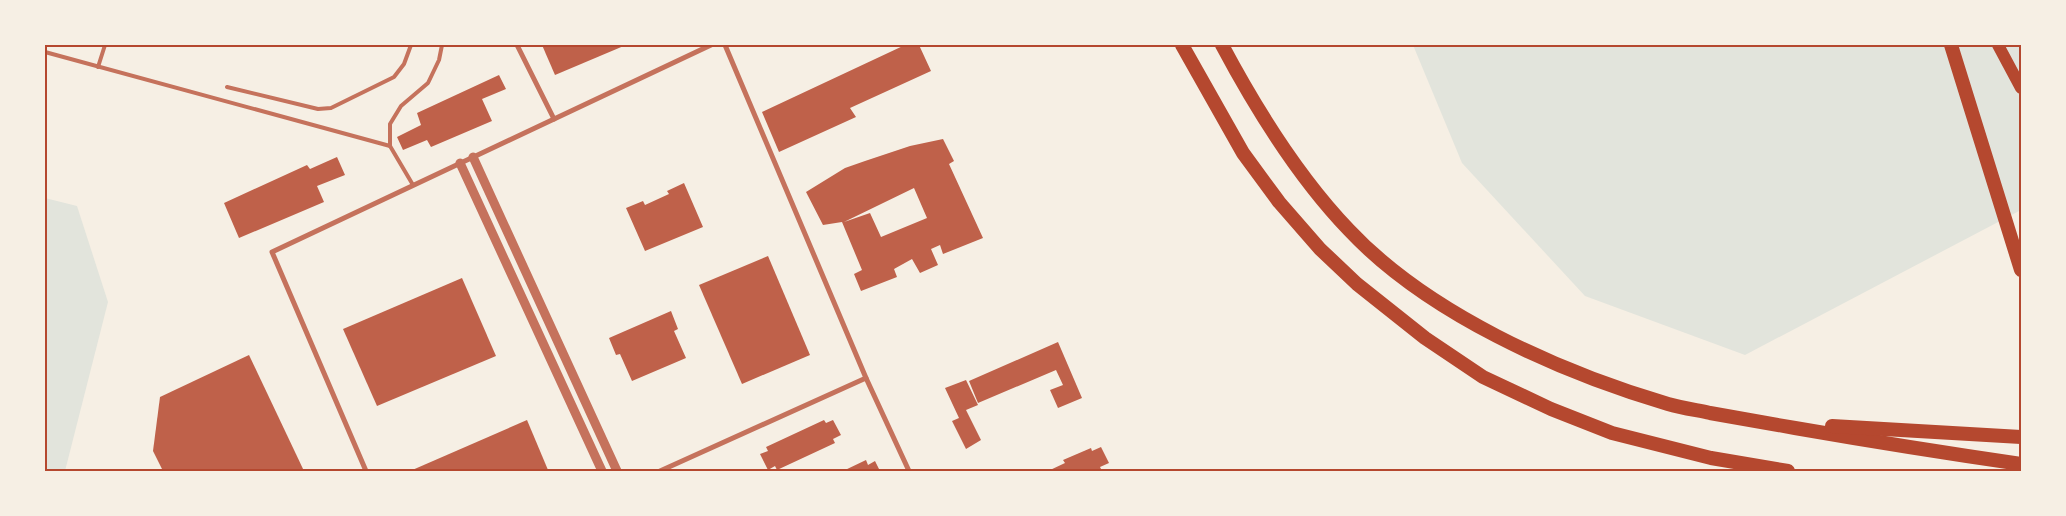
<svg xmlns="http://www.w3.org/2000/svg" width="2066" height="516" font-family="Raleway,sans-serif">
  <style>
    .green { fill: #e2e4dc }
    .building { fill: #bf614a; fill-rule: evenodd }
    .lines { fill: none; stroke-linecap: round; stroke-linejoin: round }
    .service { stroke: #c5725c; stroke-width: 4 }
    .minor { stroke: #c5725c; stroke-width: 5 }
    .tertiary { stroke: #c5725c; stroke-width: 9 }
    .primary { stroke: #b5482f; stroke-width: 12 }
    .trunk { stroke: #b5482f; stroke-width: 14 }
    .neatline { fill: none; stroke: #b5482f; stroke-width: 2 }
  </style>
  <rect width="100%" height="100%" fill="#f6efe4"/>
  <g class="green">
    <polygon points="1413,45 2021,45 2021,210 1745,355 1585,296 1462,163"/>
    <polygon points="45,198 77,206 108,302 65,471 45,471"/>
  </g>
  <g class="building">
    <polygon points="542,45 626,45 555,75"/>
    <polygon points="905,45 919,45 931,71 850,108 856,117 779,152 762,112"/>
    <polygon points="499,75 506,89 482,99 492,121 431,147 427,140 403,150 397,137 421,125 417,113"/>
    <path d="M943 139 954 161 949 164 983 238 943 254 940 245 931 249 938 265 920 273 912 259 894 269 897 277 861 291 854 274 862 270 842 222 823 225 806 192 845 168 865 161 910 146ZM914 188 927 218 881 237 870 213 844 222Z"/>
    <polygon points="337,157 345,175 317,186 324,202 239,238 224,203 307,165 310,169"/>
    <polygon points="684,183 703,227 645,251 626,208 643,201 645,205 669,194 667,191"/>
    <polygon points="768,256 810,355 742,384 699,285"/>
    <polygon points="462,278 496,356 377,406 343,329"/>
    <polygon points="671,311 678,329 674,331 686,358 632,381 620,354 616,355 609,338"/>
    <polygon points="1058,342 1082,398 1058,408 1050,390 1063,385 1056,370 978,403 969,381"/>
    <polygon points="249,355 304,471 163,471 153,451 160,397"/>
    <polygon points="966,380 978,405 966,410 981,440 966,449 952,421 959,418 945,388"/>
    <polygon points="527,420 548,470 546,471 410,471"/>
    <polygon points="824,420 826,423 833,420 841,435 833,439 835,443 777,470 775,466 768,470 760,454 768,451 766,447"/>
    <polygon points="1101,447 1109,463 1100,467 1102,471 1048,471 1065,463 1063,460 1091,448 1092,451"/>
    <polygon points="866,460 868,465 875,461 880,471 843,471"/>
  </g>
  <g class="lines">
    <g class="service">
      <polyline points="45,52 390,146"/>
      <polyline points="98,67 105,45"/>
      <polyline points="227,87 318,109 331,108 394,77 404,64 411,45"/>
      <polyline points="413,185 390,146 390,124 401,106 428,83 439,60 442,45"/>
    </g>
    <g class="minor">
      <polyline points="517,45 554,119"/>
      <polyline points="725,45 866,378 909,471"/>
      <polyline points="366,471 272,252 711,45"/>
      <polyline points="660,471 866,378"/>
    </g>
    <g class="tertiary">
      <polyline points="473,157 617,471"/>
      <polyline points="460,163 602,471"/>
    </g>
    <polyline class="primary" points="1998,45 2021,88"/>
    <g class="trunk">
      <polyline points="1182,45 1243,153 1279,202 1320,249 1357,284 1425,338 1483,377 1551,409 1612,433 1711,458 1788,471"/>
      <path d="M1222 45C1255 107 1300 179 1349 230 1427 313 1559 372 1668 404 1682 408 1696 410 1710 413 1738 418 1766 423 1795 428 1870 441 1945 453 2021 464"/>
      <polyline points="1951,45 2021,270"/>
      <polyline points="1832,426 2021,437"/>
    </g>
  </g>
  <rect width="2066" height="516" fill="none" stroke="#f6efe4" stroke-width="92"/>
  <rect x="46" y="46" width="1974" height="424" class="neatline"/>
</svg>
